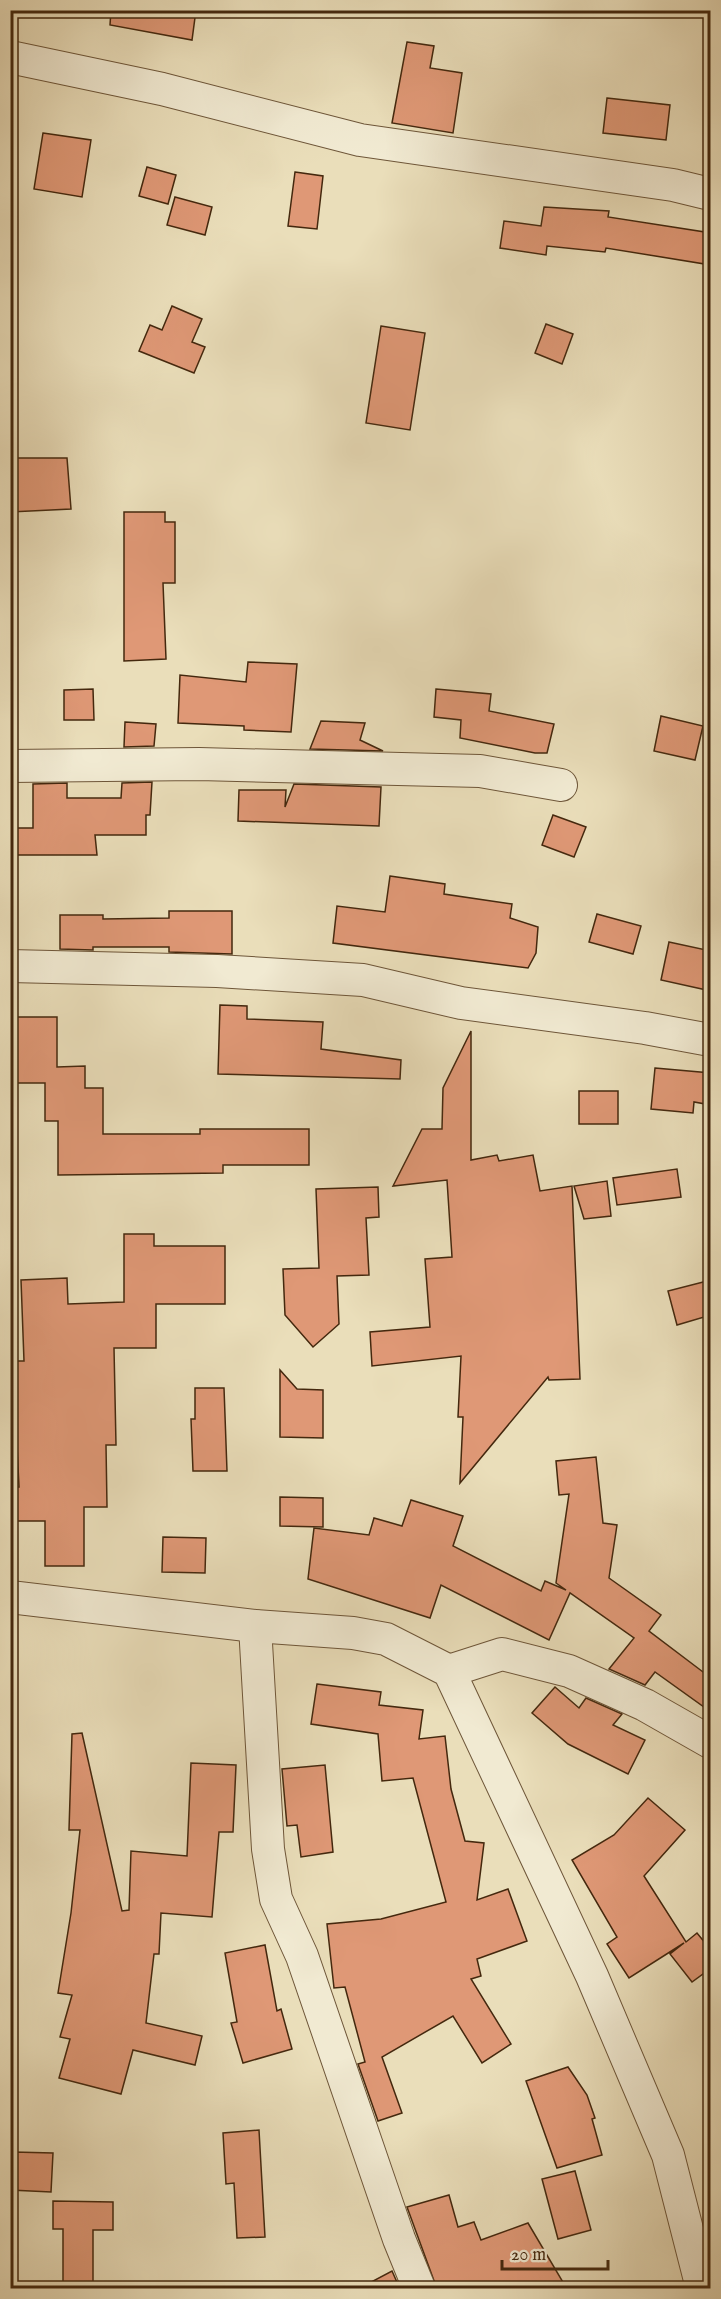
<svg xmlns="http://www.w3.org/2000/svg" width="721" height="2299" font-family="'IM FELL English',serif">
  <style>
    .building { fill: #df9876; stroke: #44280e; stroke-width: 1.5 }
    .lines { fill: none; stroke-linecap: round; stroke-linejoin: round }
    .minor-casing { stroke: #6e5639; stroke-width: 34 }
    .minor { stroke: #f1ead2; stroke-width: 32 }
  </style>
  <rect width="100%" height="100%" fill="#eadeba"/>
  <filter id="stains"><feTurbulence type="fractalNoise" baseFrequency=".00333" numOctaves="4"/><feColorMatrix values="0 0 0 0 .2 0 0 0 0 .09 0 0 0 0 .02 0 0 0 .5 -.17"/></filter>
  <radialGradient id="worn" r=".72"><stop offset=".6" stop-color="#630" stop-opacity="0"/><stop offset="1" stop-color="#630" stop-opacity=".3"/></radialGradient>
  <g class="building">
    <polygon points="111,10 196,10 192,40 110,25"/>
    <polygon points="407,42 434,46 430,68 462,73 453,133 392,123"/>
    <polygon points="607,98 670,105 666,140 603,133"/>
    <polygon points="43,133 91,140 82,197 34,189"/>
    <polygon points="147,167 176,175 168,204 139,196"/>
    <polygon points="295,172 323,176 317,229 288,226"/>
    <polygon points="175,197 212,207 205,235 167,225"/>
    <polygon points="544,207 609,211 608,217 711,233 711,265 606,248 605,252 547,246 546,255 500,248 504,221 541,226"/>
    <polygon points="172,306 202,319 192,342 205,347 194,373 139,351 150,325 162,330"/>
    <polygon points="546,324 573,334 562,364 535,353"/>
    <polygon points="381,326 425,333 410,430 366,423"/>
    <polygon points="10,458 67,458 71,509 10,512"/>
    <polygon points="124,512 165,512 165,522 175,522 175,583 163,583 166,659 124,661"/>
    <polygon points="248,662 297,664 291,732 244,730 244,726 178,723 180,675 246,682"/>
    <polygon points="93,689 94,720 64,720 64,690"/>
    <polygon points="436,689 491,694 489,711 554,724 547,753 535,753 460,738 461,720 434,717"/>
    <polygon points="661,716 703,726 695,760 654,751"/>
    <polygon points="321,721 365,723 360,740 383,751 310,749"/>
    <polygon points="125,722 156,724 154,746 124,747"/>
    <polygon points="152,782 150,815 146,815 146,835 95,835 97,855 10,855 10,828 33,828 33,784 67,783 67,798 121,798 122,783"/>
    <polygon points="294,784 381,787 379,826 238,821 239,790 286,790 285,807"/>
    <polygon points="553,815 586,827 574,857 542,845"/>
    <polygon points="390,876 445,884 444,894 512,904 510,918 538,927 536,953 528,968 333,943 337,906 385,912"/>
    <polygon points="169,911 232,911 232,954 169,952 169,947 93,947 93,950 60,949 60,915 103,915 103,919 169,918"/>
    <polygon points="597,914 641,926 633,954 589,942"/>
    <polygon points="669,942 711,951 711,991 661,980"/>
    <polygon points="220,1005 247,1006 247,1019 323,1022 321,1049 401,1060 400,1079 218,1074"/>
    <polygon points="10,1017 57,1017 57,1067 85,1066 85,1088 103,1088 103,1134 200,1134 200,1129 309,1129 309,1165 223,1165 223,1173 58,1175 58,1121 45,1121 45,1083 10,1083"/>
    <polygon points="471,1031 471,1160 497,1155 499,1161 533,1155 540,1191 572,1186 580,1379 549,1380 548,1377 460,1483 463,1417 458,1417 461,1356 372,1366 370,1332 430,1327 425,1259 452,1257 447,1180 393,1186 422,1129 442,1129 443,1088"/>
    <polygon points="655,1068 711,1073 711,1105 694,1102 693,1113 651,1109"/>
    <rect x="579" y="1091" width="39" height="33"/>
    <polygon points="677,1169 681,1197 617,1205 613,1178"/>
    <polygon points="607,1181 611,1216 584,1219 574,1186"/>
    <polygon points="378,1187 379,1217 366,1218 369,1275 337,1276 339,1324 313,1347 285,1315 283,1269 319,1268 316,1189"/>
    <polygon points="124,1234 154,1234 154,1246 225,1246 225,1304 156,1304 156,1348 114,1348 116,1445 106,1445 107,1507 84,1507 84,1566 45,1566 45,1521 10,1521 10,1487 19,1487 16,1426 10,1427 10,1361 24,1361 21,1280 67,1278 68,1304 124,1302"/>
    <polygon points="711,1280 711,1315 677,1325 668,1291"/>
    <polygon points="280,1370 297,1389 323,1390 323,1438 280,1437"/>
    <polygon points="195,1388 224,1388 227,1471 193,1471 191,1419 195,1419"/>
    <polygon points="596,1457 603,1523 617,1525 609,1578 661,1615 649,1631 711,1678 711,1712 655,1672 645,1685 609,1669 634,1638 570,1593 549,1640 441,1585 430,1618 308,1579 314,1528 369,1535 374,1518 402,1526 411,1500 463,1516 453,1546 541,1591 545,1581 566,1590 556,1583 569,1494 559,1495 556,1461"/>
    <polygon points="280,1497 323,1498 323,1527 280,1526"/>
    <polygon points="163,1537 206,1538 205,1573 162,1572"/>
    <polygon points="317,1684 381,1692 379,1705 423,1710 419,1739 445,1736 451,1789 465,1841 484,1843 477,1900 508,1889 527,1941 477,1959 481,1976 471,1979 511,2044 482,2063 453,2016 382,2057 402,2113 378,2121 358,2064 365,2062 345,1987 334,1988 327,1924 381,1919 446,1902 413,1778 382,1781 378,1734 311,1724"/>
    <polygon points="555,1687 579,1708 586,1698 622,1714 613,1725 645,1740 628,1774 568,1744 532,1713"/>
    <polygon points="82,1733 122,1911 129,1910 131,1851 187,1856 191,1763 236,1765 233,1832 219,1832 212,1917 161,1913 159,1954 154,1954 146,2023 202,2036 195,2065 133,2050 121,2094 59,2078 70,2039 60,2037 72,1995 58,1993 71,1913 80,1830 69,1830 72,1734"/>
    <polygon points="325,1765 333,1852 301,1857 297,1825 287,1826 282,1769"/>
    <polygon points="648,1798 685,1830 644,1876 686,1942 697,1933 711,1950 711,1968 692,1982 670,1954 684,1943 629,1978 607,1944 617,1937 572,1860 614,1835"/>
    <polygon points="265,1945 277,2011 281,2009 292,2049 243,2063 231,2023 237,2022 225,1953"/>
    <polygon points="568,2067 587,2095 595,2118 592,2119 602,2155 557,2168 526,2081"/>
    <polygon points="259,2130 265,2237 237,2238 234,2183 226,2184 223,2133"/>
    <polygon points="13,2152 53,2153 51,2192 10,2190"/>
    <polygon points="575,2171 591,2230 558,2239 542,2179"/>
    <polygon points="449,2195 458,2227 474,2222 481,2240 528,2223 567,2289 437,2289 407,2207"/>
    <polygon points="53,2201 113,2202 113,2230 93,2230 93,2288 63,2288 63,2229 53,2229"/>
    <polygon points="392,2271 400,2289 358,2289"/>
  </g>
  <g class="lines">
    <g class="minor-casing">
      <g id="minor">
        <polyline points="10,57 162,89 360,140 673,185 710,194"/>
        <polyline points="10,766 199,764 480,771 561,785"/>
        <polyline points="10,966 217,971 363,980 461,1003 645,1028 710,1040"/>
        <polyline points="10,1597 255,1626 353,1633 386,1639 449,1671 592,1976 668,2155 702,2288"/>
        <polyline points="255,1626 268,1849 276,1899 302,1956 399,2239 419,2288"/>
        <polyline points="449,1671 502,1654 569,1671 645,1705 710,1742"/>
      </g>
    </g>
    <use href="#minor" class="minor"/>
  </g>
  <rect width="721" height="2299" fill="none" stroke="#eadeba" stroke-width="36"/>
  <rect x="12" y="12" width="697" height="2275" fill="none" stroke="#44280e" stroke-width="3"/>
  <rect x="18" y="18" width="685" height="2263" fill="none" stroke="#44280e" stroke-width="1.5"/>
  <path d="M502 2260v9h106v-9" fill="none" stroke="#44280e" stroke-width="3"/>
  <text x="511" y="2260" font-size="18" fill="#44280e" stroke="#f1ead2" stroke-width="4.5" paint-order="stroke">20 m</text>
  <rect width="100%" height="100%" filter="url(#stains)"/>
  <rect width="100%" height="100%" fill="url(#worn)"/>
</svg>
